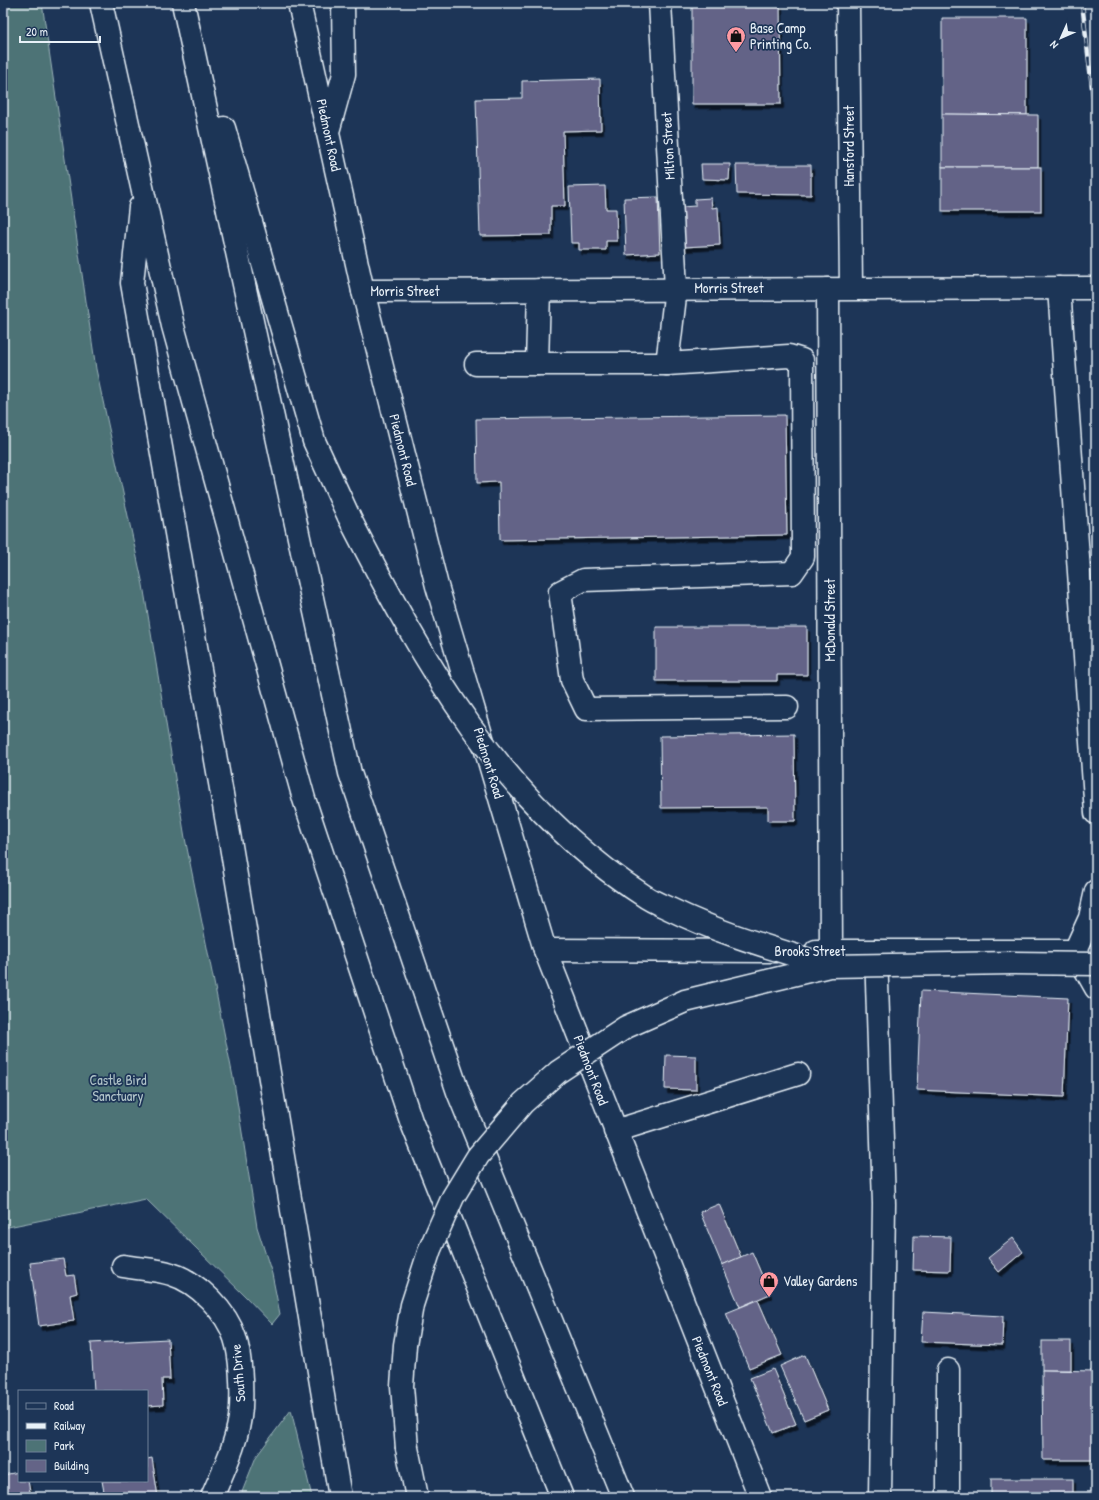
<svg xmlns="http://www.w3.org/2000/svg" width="1099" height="1500" font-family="'Patrick Hand',sans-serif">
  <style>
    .green { fill: #4d7376; stroke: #9ab2b7 }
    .building { fill: #646487; stroke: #e8f1f8; filter: url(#shadow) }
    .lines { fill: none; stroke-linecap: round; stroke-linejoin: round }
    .minor-casing { stroke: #e8f1f8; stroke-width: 25 }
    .highway-casing { stroke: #e8f1f8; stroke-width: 25 }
    .minor { stroke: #1d3557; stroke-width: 22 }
    .highway { stroke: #1d3557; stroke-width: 22 }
    .rail-casing { stroke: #e8f1f8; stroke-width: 4.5 }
    .rail { stroke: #1d3557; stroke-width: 3; stroke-dasharray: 9; stroke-linecap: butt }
    .highway-bridge-casing { stroke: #e8f1f8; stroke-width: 25; stroke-linecap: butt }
    .highway-bridge { stroke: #1d3557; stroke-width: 22 }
    .labels { text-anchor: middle; stroke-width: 3.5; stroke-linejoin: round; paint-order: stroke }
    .poi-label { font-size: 14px; fill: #e8f1f8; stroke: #1d3557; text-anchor: start }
    .street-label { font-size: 14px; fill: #e8f1f8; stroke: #1d3557 }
    .park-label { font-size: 14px; fill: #b2c5ca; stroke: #1d3557 }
  </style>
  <defs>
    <filter id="shadow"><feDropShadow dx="2.5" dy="4.5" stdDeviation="0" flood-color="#0009"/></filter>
  </defs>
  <rect width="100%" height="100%" fill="#1d3557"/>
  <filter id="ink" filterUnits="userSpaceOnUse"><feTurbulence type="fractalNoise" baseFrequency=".025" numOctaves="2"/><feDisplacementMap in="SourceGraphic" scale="8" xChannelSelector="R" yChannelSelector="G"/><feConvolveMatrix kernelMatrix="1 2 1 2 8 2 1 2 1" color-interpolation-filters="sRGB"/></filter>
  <g filter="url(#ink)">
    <g class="green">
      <polygon points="3,3 42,3 96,369 143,585 185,838 234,1082 257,1227 272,1274 280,1314 272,1324 245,1296 146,1199 3,1228"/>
      <polygon points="291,1410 312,1497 240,1497 256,1457"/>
    </g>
    <g class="building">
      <polygon points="692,3 780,3 781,104 692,104"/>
      <polygon points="942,18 1027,18 1027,115 942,114"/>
      <polygon points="600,79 601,130 563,131 565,206 551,206 551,235 480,236 476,99 522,98 522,81"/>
      <polygon points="942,114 1038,115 1038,167 942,167"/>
      <polygon points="701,164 730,164 729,180 702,179"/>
      <polygon points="736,165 811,165 811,195 737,194"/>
      <rect x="942" y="167" width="99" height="44"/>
      <polygon points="605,186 606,209 616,209 617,241 606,241 606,250 579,250 579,243 571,243 569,187"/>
      <polygon points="658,197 660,253 626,255 624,198"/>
      <polygon points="711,198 712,208 718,207 720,245 684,247 682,207 695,206 695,199"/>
      <polygon points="785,415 787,535 500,540 499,482 477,483 476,419"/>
      <polygon points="656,627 807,627 807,675 777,675 777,681 656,681"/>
      <polygon points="794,734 795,821 768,821 768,807 661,808 660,736"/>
      <polygon points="921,991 1068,998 1064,1097 917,1090"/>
      <polygon points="666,1055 696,1056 696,1090 665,1089"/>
      <polygon points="719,1204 741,1257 722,1265 700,1212"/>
      <polygon points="914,1236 951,1237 950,1271 913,1270"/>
      <polygon points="1013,1238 1023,1252 999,1272 988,1258"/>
      <polygon points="752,1252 770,1294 740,1307 722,1265"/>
      <polygon points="63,1259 66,1276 74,1275 77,1293 70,1295 74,1321 39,1326 30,1263"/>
      <polygon points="758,1300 782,1355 749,1368 726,1313"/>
      <polygon points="923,1312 1003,1316 1002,1345 921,1342"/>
      <polygon points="168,1339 170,1379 162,1379 163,1405 147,1406 147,1391 94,1391 91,1343"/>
      <rect x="1042" y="1341" width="29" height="29"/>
      <polygon points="805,1355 828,1410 804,1420 780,1366"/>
      <polygon points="773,1369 796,1424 773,1433 750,1378"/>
      <polygon points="1042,1370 1096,1371 1096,1460 1043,1460"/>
      <polygon points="152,1458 158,1497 105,1497 102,1481 147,1481 147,1459"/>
      <polygon points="19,1472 19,1481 28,1481 31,1497 3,1497 3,1475"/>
      <rect x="991" y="1479" width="82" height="18"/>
    </g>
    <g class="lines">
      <g class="minor-casing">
        <g id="minor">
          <polyline points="299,3 363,291 437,586 545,950 760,1497"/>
          <polyline points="660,3 676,288 667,364 789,356 802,360 803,557 792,573 583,580 560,592 572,680 586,709 787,707"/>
          <polyline points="848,3 851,288"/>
          <polyline points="329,128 344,74 343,3"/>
          <polyline points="1059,288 1096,813"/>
          <polyline points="828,289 831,951"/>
          <polyline points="363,291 1096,288"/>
          <polyline points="476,364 667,364"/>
          <polyline points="537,364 539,290"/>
          <polyline points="545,950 774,951"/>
          <polyline points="816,951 1075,951"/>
          <polyline points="876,951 884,1204 880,1497"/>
          <polyline points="1075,951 1090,918 1096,891"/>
          <polyline points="1075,951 1096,988"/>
          <polyline points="615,1131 798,1074"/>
          <path d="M123 1266C139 1269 156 1269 171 1274 198 1282 227 1312 235 1338 241 1356 242 1389 241 1408 239 1439 224 1469 212 1497"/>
          <polyline points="948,1497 948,1370"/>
        </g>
      </g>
      <g class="highway-casing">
        <g id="highway">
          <polyline points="101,3 173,326 304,799 411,1121 562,1497"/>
          <polyline points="183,3 350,773 458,1092 623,1497"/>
          <polyline points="224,128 314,441 349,517"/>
          <polyline points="140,207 132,283 229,834 340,1497"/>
          <polyline points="407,1448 417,1497"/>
        </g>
      </g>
      <use href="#minor" class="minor"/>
      <use href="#highway" class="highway"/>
      <g class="rail-casing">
        <polyline id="rail" points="1082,3 1096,121"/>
      </g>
      <use href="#rail" class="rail"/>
      <g class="highway-bridge-casing">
        <g id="highway-bridge">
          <path d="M349 517C422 660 503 806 643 895 651 901 661 905 670 909 721 934 775 949 829 966"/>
          <polyline points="407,1448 402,1386 405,1345 412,1305 430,1249 453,1197 478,1156 523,1103 558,1072 626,1027 685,1001 829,966 1013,963 1096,964"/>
        </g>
      </g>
      <use href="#highway-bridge" class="highway-bridge"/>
    </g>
  </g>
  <defs>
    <g id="shop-pin" transform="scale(1)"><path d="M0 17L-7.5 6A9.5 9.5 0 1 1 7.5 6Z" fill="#ff9aa2" stroke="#1d3557"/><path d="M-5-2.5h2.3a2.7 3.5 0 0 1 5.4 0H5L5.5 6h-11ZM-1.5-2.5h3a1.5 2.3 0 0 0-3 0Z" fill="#111"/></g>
  </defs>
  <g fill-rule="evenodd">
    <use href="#shop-pin" x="736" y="36"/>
    <use href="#shop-pin" x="769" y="1281"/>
  </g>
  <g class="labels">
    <g class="poi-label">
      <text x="750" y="33">Base Camp<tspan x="750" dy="16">Printing Co.</tspan></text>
      <text x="783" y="1286">Valley Gardens</text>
    </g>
    <g class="street-label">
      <text transform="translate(329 135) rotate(78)" y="5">Piedmont Road</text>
      <text transform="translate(668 146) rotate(-93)" y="5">Milton Street</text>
      <text transform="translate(849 146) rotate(-90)" y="5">Hansford Street</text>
      <text x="729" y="293">Morris Street</text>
      <text x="405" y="296">Morris Street</text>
      <text transform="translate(403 450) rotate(76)" y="5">Piedmont Road</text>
      <text transform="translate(830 620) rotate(-90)" y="5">McDonald Street</text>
      <text transform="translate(489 763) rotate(73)" y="5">Piedmont Road</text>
      <text x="810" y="956">Brooks Street</text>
      <text transform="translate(591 1070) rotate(69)" y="5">Piedmont Road</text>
      <text transform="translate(710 1371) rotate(68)" y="5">Piedmont Road</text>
      <text transform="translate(238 1373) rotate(-95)" y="5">South Drive</text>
    </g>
    <g class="park-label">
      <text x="118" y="1085">Castle Bird<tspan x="118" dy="16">Sanctuary</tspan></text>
    </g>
  </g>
  <rect width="1099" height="1500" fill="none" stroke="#1d3557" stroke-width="16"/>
  <rect x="8" y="8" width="1083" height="1484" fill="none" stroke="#e8f1f8" stroke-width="1.5" filter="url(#ink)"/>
  <rect x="18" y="1390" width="130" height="92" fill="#1d3557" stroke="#6e8097"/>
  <rect x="26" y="1403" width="20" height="6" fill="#1d3557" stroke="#6e8097"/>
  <text x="54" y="1410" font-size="12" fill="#e8f1f8">Road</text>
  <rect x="26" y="1423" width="20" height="6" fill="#e8f1f8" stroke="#6e8097"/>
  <text x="54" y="1430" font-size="12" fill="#e8f1f8">Railway</text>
  <rect x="26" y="1440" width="20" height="12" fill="#4d7376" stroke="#6e8097"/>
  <text x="54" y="1450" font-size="12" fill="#e8f1f8">Park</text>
  <rect x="26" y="1460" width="20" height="12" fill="#646487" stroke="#6e8097"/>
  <text x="54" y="1470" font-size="12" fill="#e8f1f8">Building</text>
  <g transform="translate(1061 38) rotate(225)" stroke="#1d3557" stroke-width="3" paint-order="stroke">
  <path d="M0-3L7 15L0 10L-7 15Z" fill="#e8f1f8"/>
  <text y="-6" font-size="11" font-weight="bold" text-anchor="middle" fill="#e8f1f8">N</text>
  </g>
  <path d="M20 36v6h80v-6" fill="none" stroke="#e8f1f8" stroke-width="2"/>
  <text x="26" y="36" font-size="12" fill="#e8f1f8" stroke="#1d3557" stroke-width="3" paint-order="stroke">20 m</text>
</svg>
